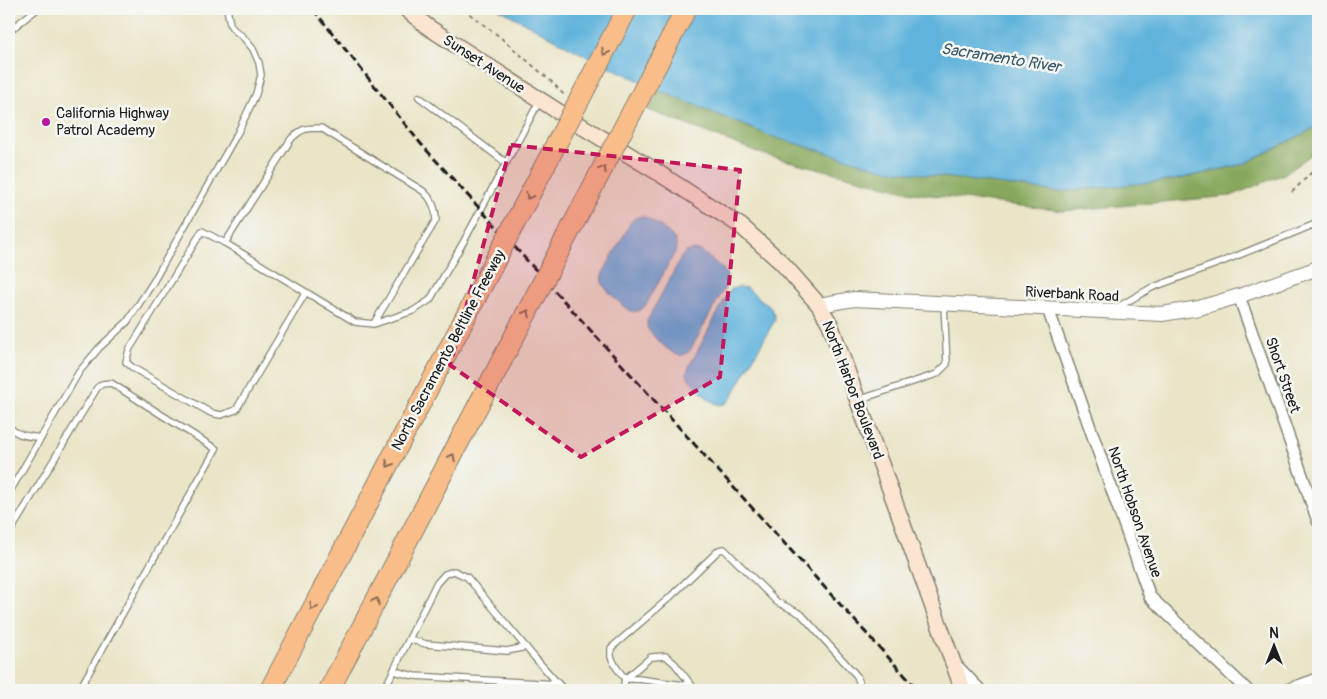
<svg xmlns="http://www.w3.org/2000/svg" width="1327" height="699" font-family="Pangolin,sans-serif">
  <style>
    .forest { fill: #87a75b; stroke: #52623c }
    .water { fill: #60b3dc; stroke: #3e687c }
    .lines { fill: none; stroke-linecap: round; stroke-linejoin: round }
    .service-casing { stroke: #838072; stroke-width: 8 }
    .minor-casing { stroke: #838072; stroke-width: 14 }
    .tertiary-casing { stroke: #838072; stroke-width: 16 }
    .secondary-casing { stroke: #838072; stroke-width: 18 }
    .path { stroke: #838072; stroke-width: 2; stroke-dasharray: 4 4; stroke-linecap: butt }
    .service { stroke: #fff; stroke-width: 5.5 }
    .minor { stroke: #fff; stroke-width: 11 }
    .tertiary { stroke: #fff; stroke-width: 14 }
    .secondary { stroke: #fce5d0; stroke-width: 15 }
    .rail { stroke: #1c1c1c; stroke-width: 3; stroke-dasharray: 8 4; stroke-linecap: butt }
    .motorway-bridge-casing { stroke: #838072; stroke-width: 22; stroke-linecap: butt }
    .motorway-bridge { stroke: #f8bd89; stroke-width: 20 }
    .oneway { stroke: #8a6c52 }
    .marked { fill: #c2185b; fill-opacity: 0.2; stroke: #c2185b; stroke-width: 4; stroke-dasharray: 10 6; stroke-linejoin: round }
    .poi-dot { fill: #b5179e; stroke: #f6f6f2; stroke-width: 2 }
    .labels { text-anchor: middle; stroke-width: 5; stroke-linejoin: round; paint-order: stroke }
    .street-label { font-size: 15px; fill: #1c1c1c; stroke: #f6f6f2 }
    .poi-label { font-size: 15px; fill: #1c1c1c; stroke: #f6f6f2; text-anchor: start }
    .water-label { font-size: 16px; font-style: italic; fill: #375869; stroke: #f6f6f2 }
  </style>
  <rect width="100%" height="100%" fill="#f6f6f2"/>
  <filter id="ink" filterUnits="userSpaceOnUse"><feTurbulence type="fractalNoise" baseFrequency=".02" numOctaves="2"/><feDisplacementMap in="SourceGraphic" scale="10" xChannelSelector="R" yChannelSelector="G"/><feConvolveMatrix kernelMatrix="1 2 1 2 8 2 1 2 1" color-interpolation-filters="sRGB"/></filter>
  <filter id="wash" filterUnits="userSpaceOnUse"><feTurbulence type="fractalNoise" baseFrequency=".0096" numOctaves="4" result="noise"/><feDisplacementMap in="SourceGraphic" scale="20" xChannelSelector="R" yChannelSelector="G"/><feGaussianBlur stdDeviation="1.12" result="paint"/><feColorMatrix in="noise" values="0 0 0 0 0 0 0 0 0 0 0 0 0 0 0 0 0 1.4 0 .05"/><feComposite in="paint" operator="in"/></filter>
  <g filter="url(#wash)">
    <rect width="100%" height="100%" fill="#eae5c7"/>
    <polygon class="forest" points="665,79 1174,180 1244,164 1318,126 1318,150 1284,174 1231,196 1064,211 913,193 765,155 648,110"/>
    <g class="water">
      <polygon points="499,9 1318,9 1318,126 1244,164 1174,180 1058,192 883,169 770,136 663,92 584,55"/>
      <path d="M642 216C650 218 671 233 675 240 677 244 676 248 675 252L646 305C633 320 623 306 613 296 610 293 605 289 603 284 601 280 601 277 603 273L631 222 635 218Z"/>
      <path d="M692 250 701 251 723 269 727 276 726 285 691 349C688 353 684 356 678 355 671 354 651 335 648 329 647 326 647 325 647 321L682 256 686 252Z"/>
      <path d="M738 287 747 288 770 307 774 314 775 320 731 398C728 403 723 406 717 404 711 403 691 383 688 377 687 374 687 372 688 369L728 293 732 289Z"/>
    </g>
  </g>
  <g filter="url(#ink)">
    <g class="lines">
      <g class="service-casing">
        <g id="service">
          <polyline points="9,31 37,9"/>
          <polyline points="419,97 505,162"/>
          <polyline points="9,171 10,173 9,188"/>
          <path d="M225 243 291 139C302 128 306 128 321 128L423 191C432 199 436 208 436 220L374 323"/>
          <polyline points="306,292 236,410 221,415 211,413 133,368 126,362 129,350 202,231 225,243 355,322 374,324 413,311 430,300 464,241 540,100"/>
          <polyline points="1116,308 1151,288 1219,263 1318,223"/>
          <polyline points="858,400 937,374 947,364 944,304"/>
          <path d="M9 426C16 436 29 436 41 438"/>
          <polyline points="9,493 79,372 99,348 127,322 152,284 238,132 256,94 261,75 259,63 253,49 243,37 233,29 230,24 227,9"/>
          <polyline points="9,534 97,388 102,384 111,383 216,449 79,690"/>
          <polyline points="409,639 426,644 507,651 526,647"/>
          <polyline points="394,671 414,676 558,684"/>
          <polyline points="692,686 675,664 666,656 651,657 625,679 616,667 611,657 611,648 668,599 719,550 724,549 777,602 801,614 857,676 862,690"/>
          <polyline points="384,690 436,584 445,574 454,571 467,577 535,658 564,690"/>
          <polyline points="623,690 625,679 638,679 692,686 696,690"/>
        </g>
      </g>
      <g class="minor-casing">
        <g id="minor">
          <polyline points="1239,296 1318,521"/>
          <polyline points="1048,309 1150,597 1247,690"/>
          <polyline points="956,665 980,690"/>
          <polyline points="1287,690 1318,679"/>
        </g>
      </g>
      <g class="tertiary-casing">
        <polyline id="tertiary" points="819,305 854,299 1162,314 1199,308 1239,296 1318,268"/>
      </g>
      <g class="secondary-casing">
        <polyline id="secondary" points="406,9 428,27 565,116 654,170 741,226 782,263 819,305 830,324 963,690"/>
      </g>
      <g class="path">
        <polyline points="463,9 500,37 553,83 564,95"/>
        <polyline points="1292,192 1318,166"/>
      </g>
      <use href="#service" class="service"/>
      <use href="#minor" class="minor"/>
      <use href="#tertiary" class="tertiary"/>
      <use href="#secondary" class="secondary"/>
      <polyline class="rail" points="313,9 421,144 918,690"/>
      <g class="motorway-bridge-casing">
        <g id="motorway-bridge">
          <polyline points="270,690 627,9"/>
          <polyline points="329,690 686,9"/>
        </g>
      </g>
      <use href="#motorway-bridge" class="motorway-bridge"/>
    </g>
    <defs><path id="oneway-chevron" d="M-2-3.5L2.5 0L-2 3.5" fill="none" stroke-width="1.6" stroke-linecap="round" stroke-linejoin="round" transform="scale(1.25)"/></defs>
    <g class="oneway">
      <use href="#oneway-chevron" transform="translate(605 52) rotate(118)"/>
      <use href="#oneway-chevron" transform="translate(603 169) rotate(-62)"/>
      <use href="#oneway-chevron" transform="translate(529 196) rotate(118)"/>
      <use href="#oneway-chevron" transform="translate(527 313) rotate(-62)"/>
      <use href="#oneway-chevron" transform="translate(452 457) rotate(-62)"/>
      <use href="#oneway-chevron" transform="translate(389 464) rotate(118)"/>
      <use href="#oneway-chevron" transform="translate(376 601) rotate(-62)"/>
      <use href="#oneway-chevron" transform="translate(313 607) rotate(118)"/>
    </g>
  </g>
  <path class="marked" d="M511 145 740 170 720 377 581 457 450 365Z"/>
  <circle class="poi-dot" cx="46" cy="122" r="5"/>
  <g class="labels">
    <g class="street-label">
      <text transform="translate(484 64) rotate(33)" y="5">Sunset Avenue</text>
      <text transform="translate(1072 294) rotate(3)" y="5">Riverbank Road</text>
      <text transform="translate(448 350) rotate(-62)" y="5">North Sacramento Beltline Freeway</text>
      <text transform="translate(1283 375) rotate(71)" y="5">Short Street</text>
      <text transform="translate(853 390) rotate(69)" y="5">North Harbor Boulevard</text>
      <text transform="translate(1135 512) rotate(71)" y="5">North Hobson Avenue</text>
    </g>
    <g class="poi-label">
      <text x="56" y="118">California Highway<tspan x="56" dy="17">Patrol Academy</tspan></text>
    </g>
    <g class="water-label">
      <text transform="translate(1001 57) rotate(9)" y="6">Sacramento River</text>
    </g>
  </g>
  <rect width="1327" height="699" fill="none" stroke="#f6f6f2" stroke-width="30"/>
  <g transform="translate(1274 646)" stroke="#f6f6f2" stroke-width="4" paint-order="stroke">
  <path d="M0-4L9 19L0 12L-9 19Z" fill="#1c1c1c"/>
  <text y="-8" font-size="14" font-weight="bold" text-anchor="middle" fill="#1c1c1c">N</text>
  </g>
</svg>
